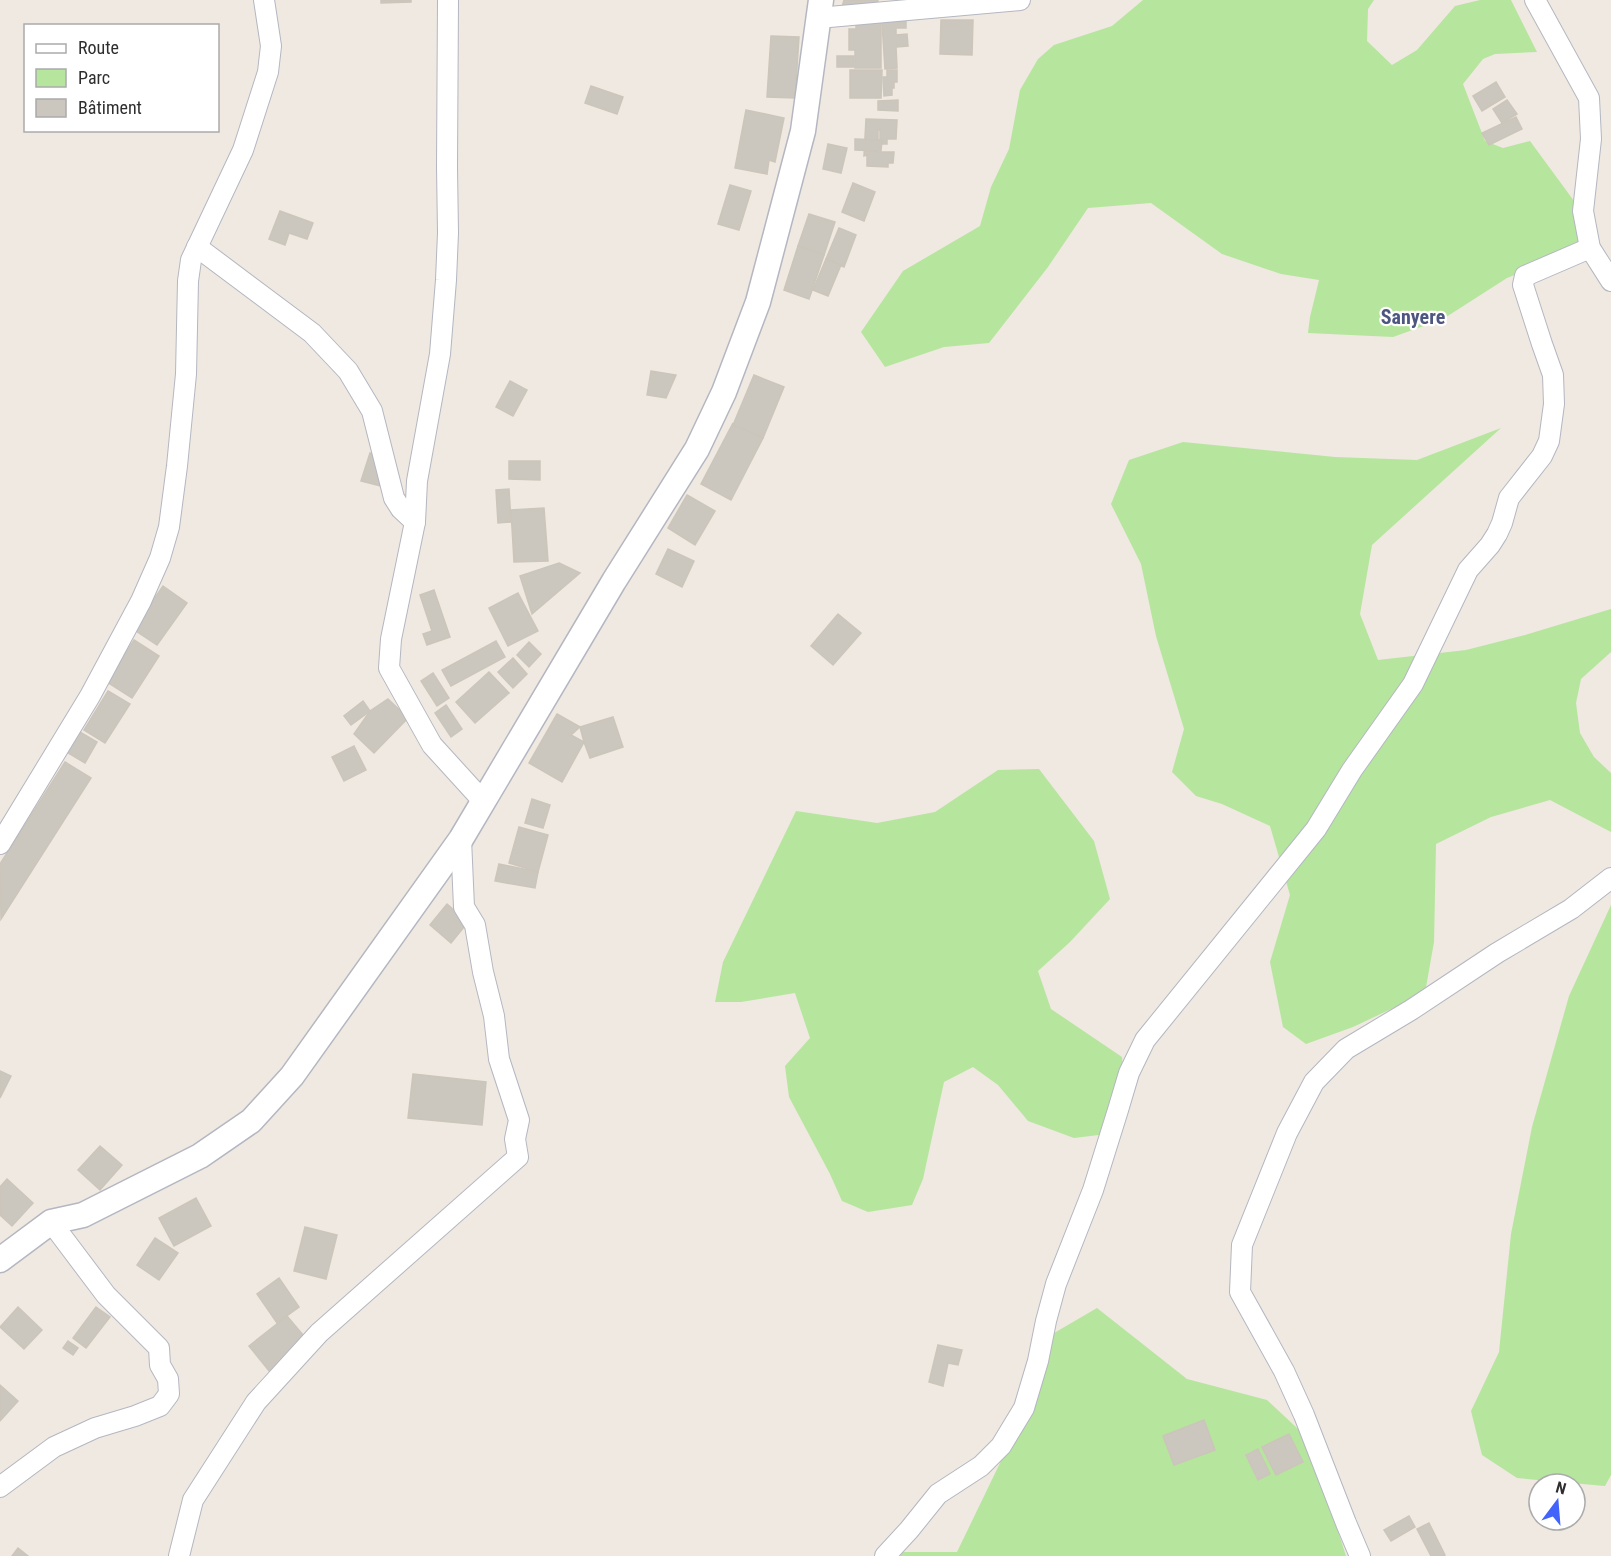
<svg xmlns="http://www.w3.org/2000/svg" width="1611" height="1556" font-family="'Roboto Condensed',sans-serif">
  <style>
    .green { fill: #b6e59e }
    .building { fill: #cbc7bf; stroke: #cbc5ba; stroke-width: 1.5 }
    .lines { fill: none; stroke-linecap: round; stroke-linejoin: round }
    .minor-casing { stroke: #b4b7c1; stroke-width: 22 }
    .tertiary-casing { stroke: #b4b7c1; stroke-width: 27 }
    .minor { stroke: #fff; stroke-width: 20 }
    .tertiary { stroke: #fff; stroke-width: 24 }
    .labels { text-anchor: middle; stroke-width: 4.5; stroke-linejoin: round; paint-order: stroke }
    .quarter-label { font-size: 20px; font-weight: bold; fill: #4d5680; stroke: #fff }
  </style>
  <rect width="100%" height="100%" fill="#efe9e1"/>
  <g class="green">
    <polygon points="1143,0 1374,0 1368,9 1367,41 1392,65 1417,50 1455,6 1480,0 1511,0 1537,52 1495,54 1483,59 1463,84 1485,141 1503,148 1530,141 1596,231 1530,269 1507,278 1443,319 1393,337 1308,333 1310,317 1319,280 1281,274 1222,254 1151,203 1088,208 1048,267 989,343 944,347 885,367 861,332 903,271 980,226 991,187 1009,149 1020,90 1038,59 1054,45 1112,26"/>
    <polygon points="1501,428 1372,545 1360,614 1378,660 1466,650 1525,635 1611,609 1611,652 1581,679 1576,703 1580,733 1594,757 1611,773 1611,832 1550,800 1491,817 1436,844 1434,942 1425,993 1353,1027 1306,1044 1283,1027 1270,962 1290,895 1270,826 1222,804 1196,796 1172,772 1184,729 1156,636 1141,564 1111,504 1129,460 1183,442 1335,457 1417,460"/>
    <polygon points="1039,769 1094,841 1110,899 1070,942 1038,971 1051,1009 1122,1057 1127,1108 1115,1133 1074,1138 1028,1121 998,1085 973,1067 944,1082 923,1179 912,1205 868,1212 842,1201 830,1174 789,1097 785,1066 810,1038 795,993 741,1002 715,1002 723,962 796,811 877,823 935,812 998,770"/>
    <polygon points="1611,905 1611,1475 1605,1486 1517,1478 1482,1455 1471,1411 1499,1352 1511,1234 1532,1127 1569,996"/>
    <polygon points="1097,1308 1187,1379 1267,1400 1329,1458 1337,1528 1346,1556 883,1556 886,1552 957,1552 1029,1403 1049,1336"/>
  </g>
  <g class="building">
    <polygon points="381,0 411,0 411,2 381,3"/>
    <polygon points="844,0 878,0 876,9 842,7"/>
    <polygon points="906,18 906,28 896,28 896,35 907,34 908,46 896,47 897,68 885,69 882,23 894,22 894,19"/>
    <polygon points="856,19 881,19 881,68 855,68 855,50 849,50 849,29 856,29"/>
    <polygon points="941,20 973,20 972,55 940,54"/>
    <polygon points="771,36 799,37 795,98 767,97"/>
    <rect x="837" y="56" width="17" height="11"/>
    <polygon points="850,70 882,70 881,98 850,98"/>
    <polygon points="887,70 897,70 897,82 894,82 894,88 892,88 892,95 884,96 883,77 887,77"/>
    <polygon points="1496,82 1505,97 1482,111 1473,96"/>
    <polygon points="591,86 623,97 617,114 585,103"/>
    <polygon points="898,100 898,111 878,110 878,101"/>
    <polygon points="1507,100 1517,114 1502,123 1493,109"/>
    <polygon points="746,110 784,118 775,162 769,160 767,174 735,168"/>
    <polygon points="1516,117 1522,129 1489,145 1482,133"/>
    <polygon points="866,119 897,120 896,139 887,139 887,144 880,144 880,130 878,130 878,152 894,152 893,163 888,163 888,167 867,166 867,155 864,156"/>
    <polygon points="855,139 882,140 881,151 855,150"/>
    <polygon points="828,144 847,148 841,173 823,169"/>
    <polygon points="853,183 875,192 864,221 842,212"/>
    <polygon points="730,185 751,191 739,230 718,224"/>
    <polygon points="280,211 313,223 307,239 289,233 285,245 269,239"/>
    <polygon points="809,214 835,222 824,255 798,246"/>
    <polygon points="839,228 856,235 844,267 826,259"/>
    <polygon points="798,246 824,255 809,299 784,290"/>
    <polygon points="826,259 841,265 828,296 813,290"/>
    <polygon points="651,371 676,375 666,398 647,395"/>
    <polygon points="754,375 784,387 763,438 733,425"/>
    <polygon points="510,381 527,390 513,416 496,407"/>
    <polygon points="733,423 733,425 763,438 731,500 701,484"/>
    <polygon points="370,453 389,459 381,486 361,481"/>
    <polygon points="509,461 540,461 540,480 509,479"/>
    <polygon points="509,489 511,522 498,523 496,490"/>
    <polygon points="687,495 715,511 695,545 668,528"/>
    <polygon points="544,508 548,561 514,562 511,510"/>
    <polygon points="668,549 694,561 682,587 656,574"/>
    <polygon points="559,563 580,573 532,614 520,576"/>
    <polygon points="163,586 187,603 157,645 133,629"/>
    <polygon points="434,590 450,637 427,645 423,634 432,631 420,595"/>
    <polygon points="518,593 538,631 508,646 489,608"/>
    <polygon points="838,614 861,633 833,665 811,646"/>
    <polygon points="134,640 159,656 132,698 107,682"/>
    <polygon points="496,641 505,657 451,686 442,670"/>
    <polygon points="529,642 541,654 529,667 517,655"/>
    <polygon points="513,658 527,674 513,688 498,672"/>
    <polygon points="489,672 509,693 475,723 456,702"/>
    <polygon points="433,673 449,698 437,706 421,681"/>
    <polygon points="108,691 130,704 105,743 84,730"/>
    <polygon points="388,699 408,718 374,753 354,734 370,711"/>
    <polygon points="363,701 370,711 351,725 344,716"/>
    <polygon points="446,705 462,729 451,737 435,713"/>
    <polygon points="557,714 580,727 571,735 584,742 562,782 529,763"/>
    <polygon points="613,717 623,747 590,758 584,742 580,727"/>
    <polygon points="78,731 97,742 85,763 65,751"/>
    <polygon points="354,746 366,770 344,781 332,757"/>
    <polygon points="65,762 91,778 1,919 0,864"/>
    <polygon points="532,799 550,805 543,828 525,823"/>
    <polygon points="519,827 548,835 538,872 509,863"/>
    <polygon points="499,864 538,872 535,888 495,881"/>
    <polygon points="447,904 468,922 451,943 430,925"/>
    <polygon points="0,1071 11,1076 0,1098"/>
    <polygon points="413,1074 486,1082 482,1125 408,1118"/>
    <polygon points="100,1146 122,1165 100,1190 78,1170"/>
    <polygon points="7,1179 33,1203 12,1226 0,1215 0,1187"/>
    <polygon points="196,1198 211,1226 174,1246 159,1218"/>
    <polygon points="305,1227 337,1235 326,1279 294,1271"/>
    <polygon points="155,1238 178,1253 159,1280 137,1265"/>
    <polygon points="279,1278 299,1307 277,1323 257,1294"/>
    <polygon points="18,1307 42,1330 24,1349 0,1327"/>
    <polygon points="96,1307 110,1317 86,1348 73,1338"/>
    <polygon points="287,1316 308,1341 270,1372 249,1346"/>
    <polygon points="68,1341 78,1348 73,1355 63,1348"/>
    <polygon points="938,1345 962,1350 958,1365 948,1363 943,1386 929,1382"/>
    <polygon points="0,1385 18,1401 0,1421"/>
    <polygon points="1204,1420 1215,1450 1174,1465 1163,1436"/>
    <polygon points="1289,1434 1303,1462 1276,1475 1262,1447"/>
    <polygon points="1258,1449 1270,1474 1258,1480 1246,1455"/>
    <polygon points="1409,1516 1415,1527 1391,1541 1384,1530"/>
    <polygon points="1429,1523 1445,1555 1444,1556 1431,1556 1417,1529"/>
    <polygon points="18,1548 28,1556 12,1556"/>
  </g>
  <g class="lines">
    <g class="minor-casing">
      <g id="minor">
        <polyline points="448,0 447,167 448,233 446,280 440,354 417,481 415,522 391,639 389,668 432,745 483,801"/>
        <polyline points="1535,0 1589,98 1591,139 1583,211 1590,248 1611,281"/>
        <polyline points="818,18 1020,0"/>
        <polyline points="197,247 312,333 348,371 372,411 394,498 401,509 415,522"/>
        <polyline points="0,844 90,696 141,601 160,558 169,527 177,466 186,374 188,281 191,260 243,150 268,72 271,46 264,0"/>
        <polyline points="0,1487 54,1447 95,1428 135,1416 160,1406 169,1394 168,1379 160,1365 159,1348 106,1295 51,1222"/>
        <polyline points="179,1556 193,1500 256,1402 319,1333 518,1157 515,1139 519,1120 499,1059 494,1016 483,972 475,925 464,907 461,839"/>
        <polyline points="885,1556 909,1530 938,1494 981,1466 1001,1446 1024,1408 1038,1361 1046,1321 1056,1284 1093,1190 1118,1110 1129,1073 1145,1040 1316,829 1352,770 1413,684 1468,570 1490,545 1497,534 1502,523 1509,498 1542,456 1549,441 1554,404 1553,375 1542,344 1523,285 1525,276 1590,248"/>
        <polyline points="1360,1556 1346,1523 1304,1415 1284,1371 1240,1292 1242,1245 1287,1133 1314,1082 1346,1049 1411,1010 1497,953 1571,909 1611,878"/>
      </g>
    </g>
    <g class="tertiary-casing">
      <polyline id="tertiary" points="0,1260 51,1222 83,1215 200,1156 251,1121 292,1076 461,839 614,581 697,449 724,392 758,302 803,131 821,0"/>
    </g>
    <use href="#minor" class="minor"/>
    <use href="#tertiary" class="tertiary"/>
  </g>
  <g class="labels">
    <g class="quarter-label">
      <text x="1413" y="324">Sanyere</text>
    </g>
  </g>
  <rect x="24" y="24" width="195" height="108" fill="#ffffff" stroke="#ababab" stroke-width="1.5"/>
  <rect x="36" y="44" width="30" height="9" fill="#ffffff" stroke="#ababab" stroke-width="1.5"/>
  <text x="78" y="54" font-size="18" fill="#2e2e2e">Route</text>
  <rect x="36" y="69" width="30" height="18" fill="#b6e59e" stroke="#ababab" stroke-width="1.5"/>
  <text x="78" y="84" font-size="18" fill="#2e2e2e">Parc</text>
  <rect x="36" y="99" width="30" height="18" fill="#cbc7bf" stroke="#ababab" stroke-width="1.5"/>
  <text x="78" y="114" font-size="18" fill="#2e2e2e">Bâtiment</text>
  <g transform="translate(1557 1502) rotate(16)"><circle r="28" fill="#ffffff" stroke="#ababab" stroke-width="1.5"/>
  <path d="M0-4.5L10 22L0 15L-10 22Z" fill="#4264fb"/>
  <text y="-9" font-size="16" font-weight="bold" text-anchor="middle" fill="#2e2e2e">N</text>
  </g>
</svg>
